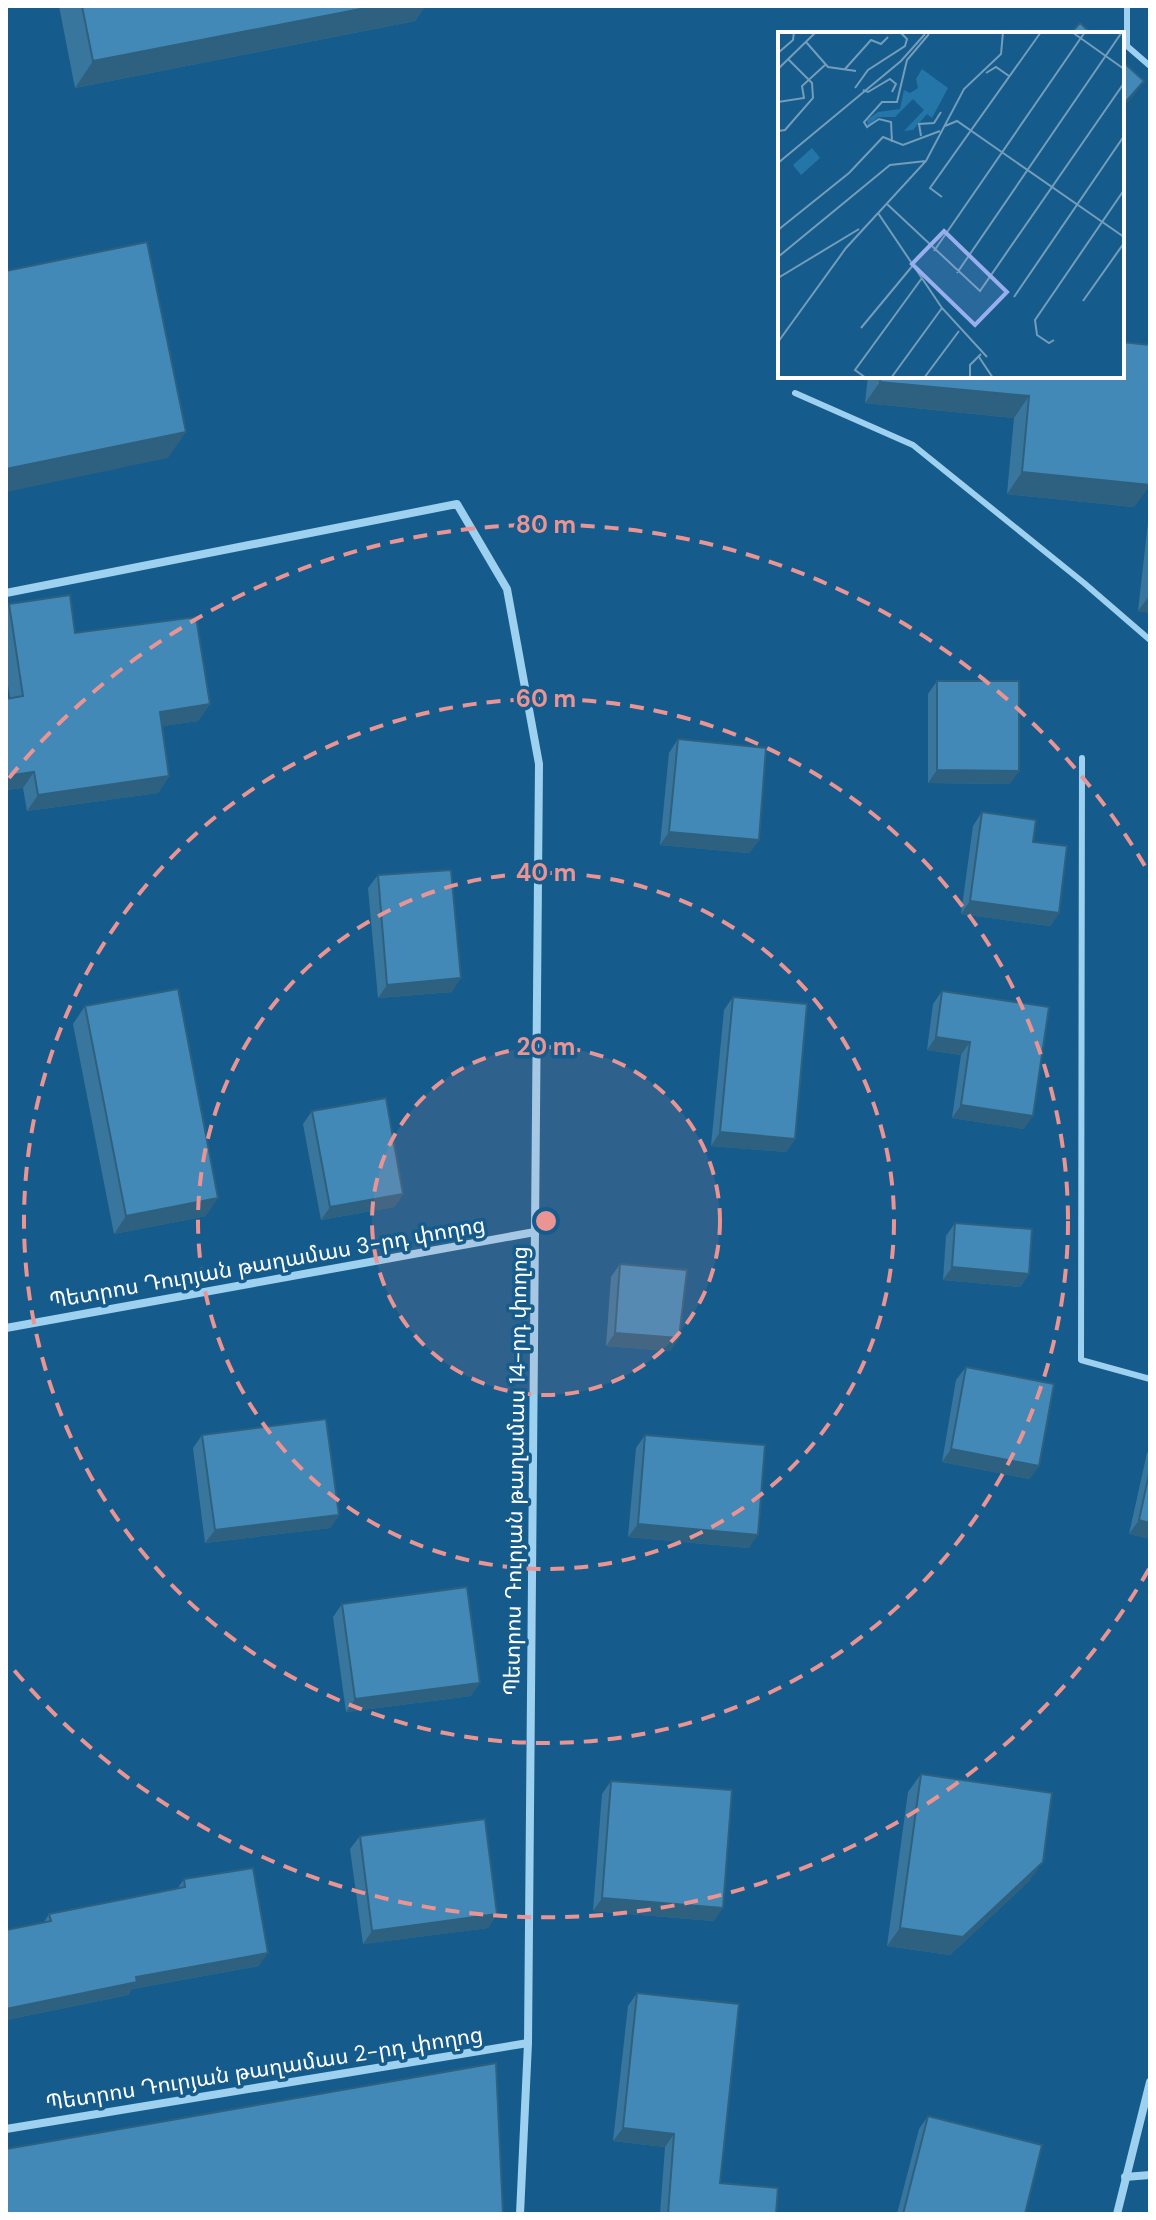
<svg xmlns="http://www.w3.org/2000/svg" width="1156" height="2220" font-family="'DM Sans','Noto Sans Armenian',sans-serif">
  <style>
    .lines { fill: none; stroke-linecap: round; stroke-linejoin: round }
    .lane { stroke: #9ed0f0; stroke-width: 6 }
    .street { stroke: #9ed0f0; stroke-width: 8 }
    .wall { fill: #39769d }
    .shaded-wall { fill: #2e6080 }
    .building { fill: #4289b7; stroke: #2e6080; stroke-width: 2 }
    .ring { fill: none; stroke: #ea9494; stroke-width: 4; stroke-dasharray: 14 10 }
    .labels { text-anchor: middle; stroke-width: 7; stroke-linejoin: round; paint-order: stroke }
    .street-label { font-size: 22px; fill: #fff; stroke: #155c8c }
    .inset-road { fill: none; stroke: #739dba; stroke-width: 2 }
    .view { fill: #99afed; fill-opacity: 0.15; stroke: #99afed; stroke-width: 4 }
    .inset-edge { fill: none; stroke: #fff; stroke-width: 4 }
    .centre { fill: #ea9494; stroke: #155c8c; stroke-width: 4 }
    .ring-label { font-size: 24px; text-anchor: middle; font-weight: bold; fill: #ea9494; stroke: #155c8c; stroke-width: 7; stroke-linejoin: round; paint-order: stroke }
  </style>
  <rect width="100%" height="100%" fill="#155c8c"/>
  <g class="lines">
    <g class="lane">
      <polyline points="1127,6 1127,46 1150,66"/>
      <polyline points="795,393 913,445 1084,583 1150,640"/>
      <polyline points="1082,758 1081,1360 1150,1379"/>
    </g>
    <g class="street">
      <polyline points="6,593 457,504 507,589 539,764 528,2043 520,2214"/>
      <polyline points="6,1328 535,1232"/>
      <polyline points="6,2129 528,2043"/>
      <polyline points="1125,2177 1150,2175"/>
      <polyline points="1117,2214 1150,2082"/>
    </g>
  </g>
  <g class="wall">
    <polygon points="59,6 425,6 415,21 75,88"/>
    <polygon points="868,376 1122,376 1150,485 1134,507 1007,494 1014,418 865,403"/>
    <polygon points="1150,505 1150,613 1138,611"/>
    <polygon points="9,604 75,633 210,704 198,721 162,726 169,776 158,793 27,811 23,788 6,790 6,699 10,698 6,673 6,609"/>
    <polygon points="937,681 1010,784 928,783 928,694"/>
    <polygon points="678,739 759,840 749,853 660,845 669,753"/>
    <polygon points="982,812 1033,842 1059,913 1050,926 961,914 973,826"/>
    <polygon points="378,875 452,992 378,998 368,888"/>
    <polygon points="942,991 1024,1129 952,1118 961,1055 927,1050 933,1004"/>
    <polygon points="733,997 795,1139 786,1152 711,1146 724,1010"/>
    <polygon points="85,1006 206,1216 114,1234 73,1024"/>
    <polygon points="312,1111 403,1194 394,1207 321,1220 303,1124"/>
    <polygon points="955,1223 1029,1274 1020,1287 943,1280 946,1236"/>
    <polygon points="620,1264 679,1338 670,1351 606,1346 611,1277"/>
    <polygon points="966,1367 1030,1479 942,1462 956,1380"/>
    <polygon points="202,1435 339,1515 330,1528 205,1543 193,1448"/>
    <polygon points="645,1435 749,1548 628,1537 636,1448"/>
    <polygon points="1150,1449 1150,1539 1129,1534 1147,1453"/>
    <polygon points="342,1604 471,1696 346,1712 333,1617"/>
    <polygon points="921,1774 1030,1880 950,1955 887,1946 908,1792"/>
    <polygon points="611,1781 714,1921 593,1911 602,1794"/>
    <polygon points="360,1836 497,1914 488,1928 363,1944 350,1849"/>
    <polygon points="184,1879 259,1966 132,1989 128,1995 6,2020 6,1930 44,1922 49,1914 177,1889"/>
    <polygon points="637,1993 720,2183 776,2214 660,2214 665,2147 613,2141 628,2006"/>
    <polygon points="928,2116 1025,2214 897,2214 919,2129"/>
  </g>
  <g class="shaded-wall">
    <polygon points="376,6 425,6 415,21 75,88 93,61"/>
    <polygon points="1144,81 1135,94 1122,109 1122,106"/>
    <polygon points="880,382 1029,396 1014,418 865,403"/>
    <polygon points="186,432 168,458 6,492 6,469"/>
    <polygon points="1022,472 1150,485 1134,507 1007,494"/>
    <polygon points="1150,595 1150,613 1138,611"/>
    <polygon points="210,704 198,721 149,728 160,712"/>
    <polygon points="937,770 1019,771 1010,784 928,783"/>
    <polygon points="34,772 23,788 6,790 6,776"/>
    <polygon points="169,776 158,793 27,811 38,795"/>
    <polygon points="669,832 759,840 749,853 660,845"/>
    <polygon points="970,901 1059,913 1050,926 961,914"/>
    <polygon points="461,978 452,992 378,998 387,985"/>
    <polygon points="936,1037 970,1042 961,1055 927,1050"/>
    <polygon points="961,1105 1033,1116 1024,1129 952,1118"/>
    <polygon points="720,1132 795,1139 786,1152 711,1146"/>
    <polygon points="403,1194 394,1207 321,1220 330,1207"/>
    <polygon points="218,1198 206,1216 114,1234 126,1216"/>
    <polygon points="952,1267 1029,1274 1020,1287 943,1280"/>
    <polygon points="615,1333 679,1338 670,1351 606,1346"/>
    <polygon points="951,1449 1039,1466 1030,1479 942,1462"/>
    <polygon points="339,1515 330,1528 205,1543 215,1530"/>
    <polygon points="1139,1520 1150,1523 1150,1539 1129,1534"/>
    <polygon points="638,1524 758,1535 749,1548 628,1537"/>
    <polygon points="480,1683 471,1696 346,1712 355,1699"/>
    <polygon points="1043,1862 1030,1880 950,1955 887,1946 900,1928"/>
    <polygon points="602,1898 723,1908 714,1921 593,1911"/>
    <polygon points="497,1914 488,1928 363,1944 372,1931"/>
    <polygon points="268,1953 259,1966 132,1989 128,1995 6,2020 6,2009 136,1977"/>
    <polygon points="623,2128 674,2134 665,2147 613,2141"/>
  </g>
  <g class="building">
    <polygon points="82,6 376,6 93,61"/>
    <polygon points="1080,23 1092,34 1070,34"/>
    <polygon points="1122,61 1144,81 1122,106"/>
    <polygon points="147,242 186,432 6,469 6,271"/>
    <polygon points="1122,342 1150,345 1150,485 1022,472 1029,396 880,382 881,376 1122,376"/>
    <polygon points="70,595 75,633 196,617 210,704 160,712 169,776 38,795 34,772 6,776 6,699 23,696 9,604"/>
    <polygon points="937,681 1019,681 1019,771 937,770"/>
    <polygon points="678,739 766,748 759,840 669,832"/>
    <polygon points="982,812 1036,820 1033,842 1067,846 1059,913 970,901"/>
    <polygon points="451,870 461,978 387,985 378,875"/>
    <polygon points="178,989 218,1198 126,1216 85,1006"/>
    <polygon points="942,991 1049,1007 1033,1116 961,1105 970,1042 936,1037"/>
    <polygon points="733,997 807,1004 795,1139 720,1132"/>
    <polygon points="386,1098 403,1194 330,1207 312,1111"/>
    <polygon points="955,1223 1032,1229 1029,1274 952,1267"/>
    <polygon points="620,1264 687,1270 679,1338 615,1333"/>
    <polygon points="966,1367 1054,1384 1039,1466 951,1449"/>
    <polygon points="326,1419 339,1515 215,1530 202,1435"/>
    <polygon points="645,1435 765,1445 758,1535 638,1524"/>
    <polygon points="1150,1469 1150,1523 1139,1520"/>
    <polygon points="467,1587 480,1683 355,1699 342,1604"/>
    <polygon points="921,1774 1052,1793 1043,1862 963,1937 900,1928"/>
    <polygon points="611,1781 732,1790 723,1908 602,1898"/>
    <polygon points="485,1819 497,1914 372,1931 360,1836"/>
    <polygon points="253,1868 268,1953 136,1977 137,1982 6,2009 6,1930 51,1921 49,1914 185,1887 184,1879"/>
    <polygon points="637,1993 739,2004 720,2183 778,2188 776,2214 668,2214 674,2134 623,2128"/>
    <polygon points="496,2063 503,2214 6,2214 6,2149"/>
    <polygon points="928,2116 1042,2145 1025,2214 903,2214"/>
  </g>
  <circle cx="546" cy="1221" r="174" fill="#ea9494" fill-opacity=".12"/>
  <g class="ring">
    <circle cx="546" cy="1221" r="174"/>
    <circle cx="546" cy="1221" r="348"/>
    <circle cx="546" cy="1221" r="522"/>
    <path d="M1149 1569A696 696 0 0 1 9 1664M9 778A696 696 0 0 1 1149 873"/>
  </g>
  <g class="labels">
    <g class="street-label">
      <text transform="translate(267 1262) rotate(-10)" y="8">Պետրոս Դուրյան թաղամաս 3-րդ փողոց</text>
      <text transform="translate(515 1471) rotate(-89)" y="8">Պետրոս Դուրյան թաղամաս 14-րդ փողոց</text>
      <text transform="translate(264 2068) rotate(-9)" y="8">Պետրոս Դուրյան թաղամաս 2-րդ փողոց</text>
    </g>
  </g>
  <g transform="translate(778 32)">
    <rect width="346" height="346" fill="#155c8c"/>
    <path d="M34 116 42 126 23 143 15 133Z" fill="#2476a9"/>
    <path d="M144 37 170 56 154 86 149 82 135 98 126 99 146 78 135 67 117 85H100L90 94 89 88 100 80 122 77 126 58 132 61 140 56 138 47Z" fill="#2476a9"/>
    <path class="inset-road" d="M133 0H164M294 0 346 37M28 10 50 35 78 39M0 21 15 8 16 0M0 37 38 0M67 37 93 8 103 12 110 5M208 41 218 35 231 44M77 56 90 38 127 14 129 7 122 0M85 58 90 60 112 47 118 52 114 60M0 70 26 66 24 54 47 33M167 94 179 89 346 205M0 99 7 98 35 66 34 51 10 27M143 104 141 92 156 91 163 80M114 110 113 90 101 87 89 95 86 90 104 70H119L129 28 151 2M0 131 123 29 147 2M164 165 152 156 263 0M109 172 202 259 346 51M100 181 164 276 209 325M0 198 71 141 105 105 125 113 162 99M156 219 307 0M0 225 112 133 148 129M179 241 344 0M0 246 81 197M236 265 346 104M305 269 346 211M83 296 136 232M276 308 271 311 259 303 257 288 346 158M0 310 68 216 148 129 186 57 223 22 225 0M201 325 215 346M88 346 77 338 144 246M113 346 164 276M146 346 181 299M192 346V333L203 322"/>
    <path class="view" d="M166 199 229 260 197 293 134 232Z"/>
    <rect width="346" height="346" class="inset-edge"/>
  </g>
  <circle cx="546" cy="1221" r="12" class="centre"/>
  <g class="ring-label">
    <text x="546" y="533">80 m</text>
    <text x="546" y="707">60 m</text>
    <text x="546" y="881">40 m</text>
    <text x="546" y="1055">20 m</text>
  </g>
  <rect width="1156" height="2220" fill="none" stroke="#ffffff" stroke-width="16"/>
</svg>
